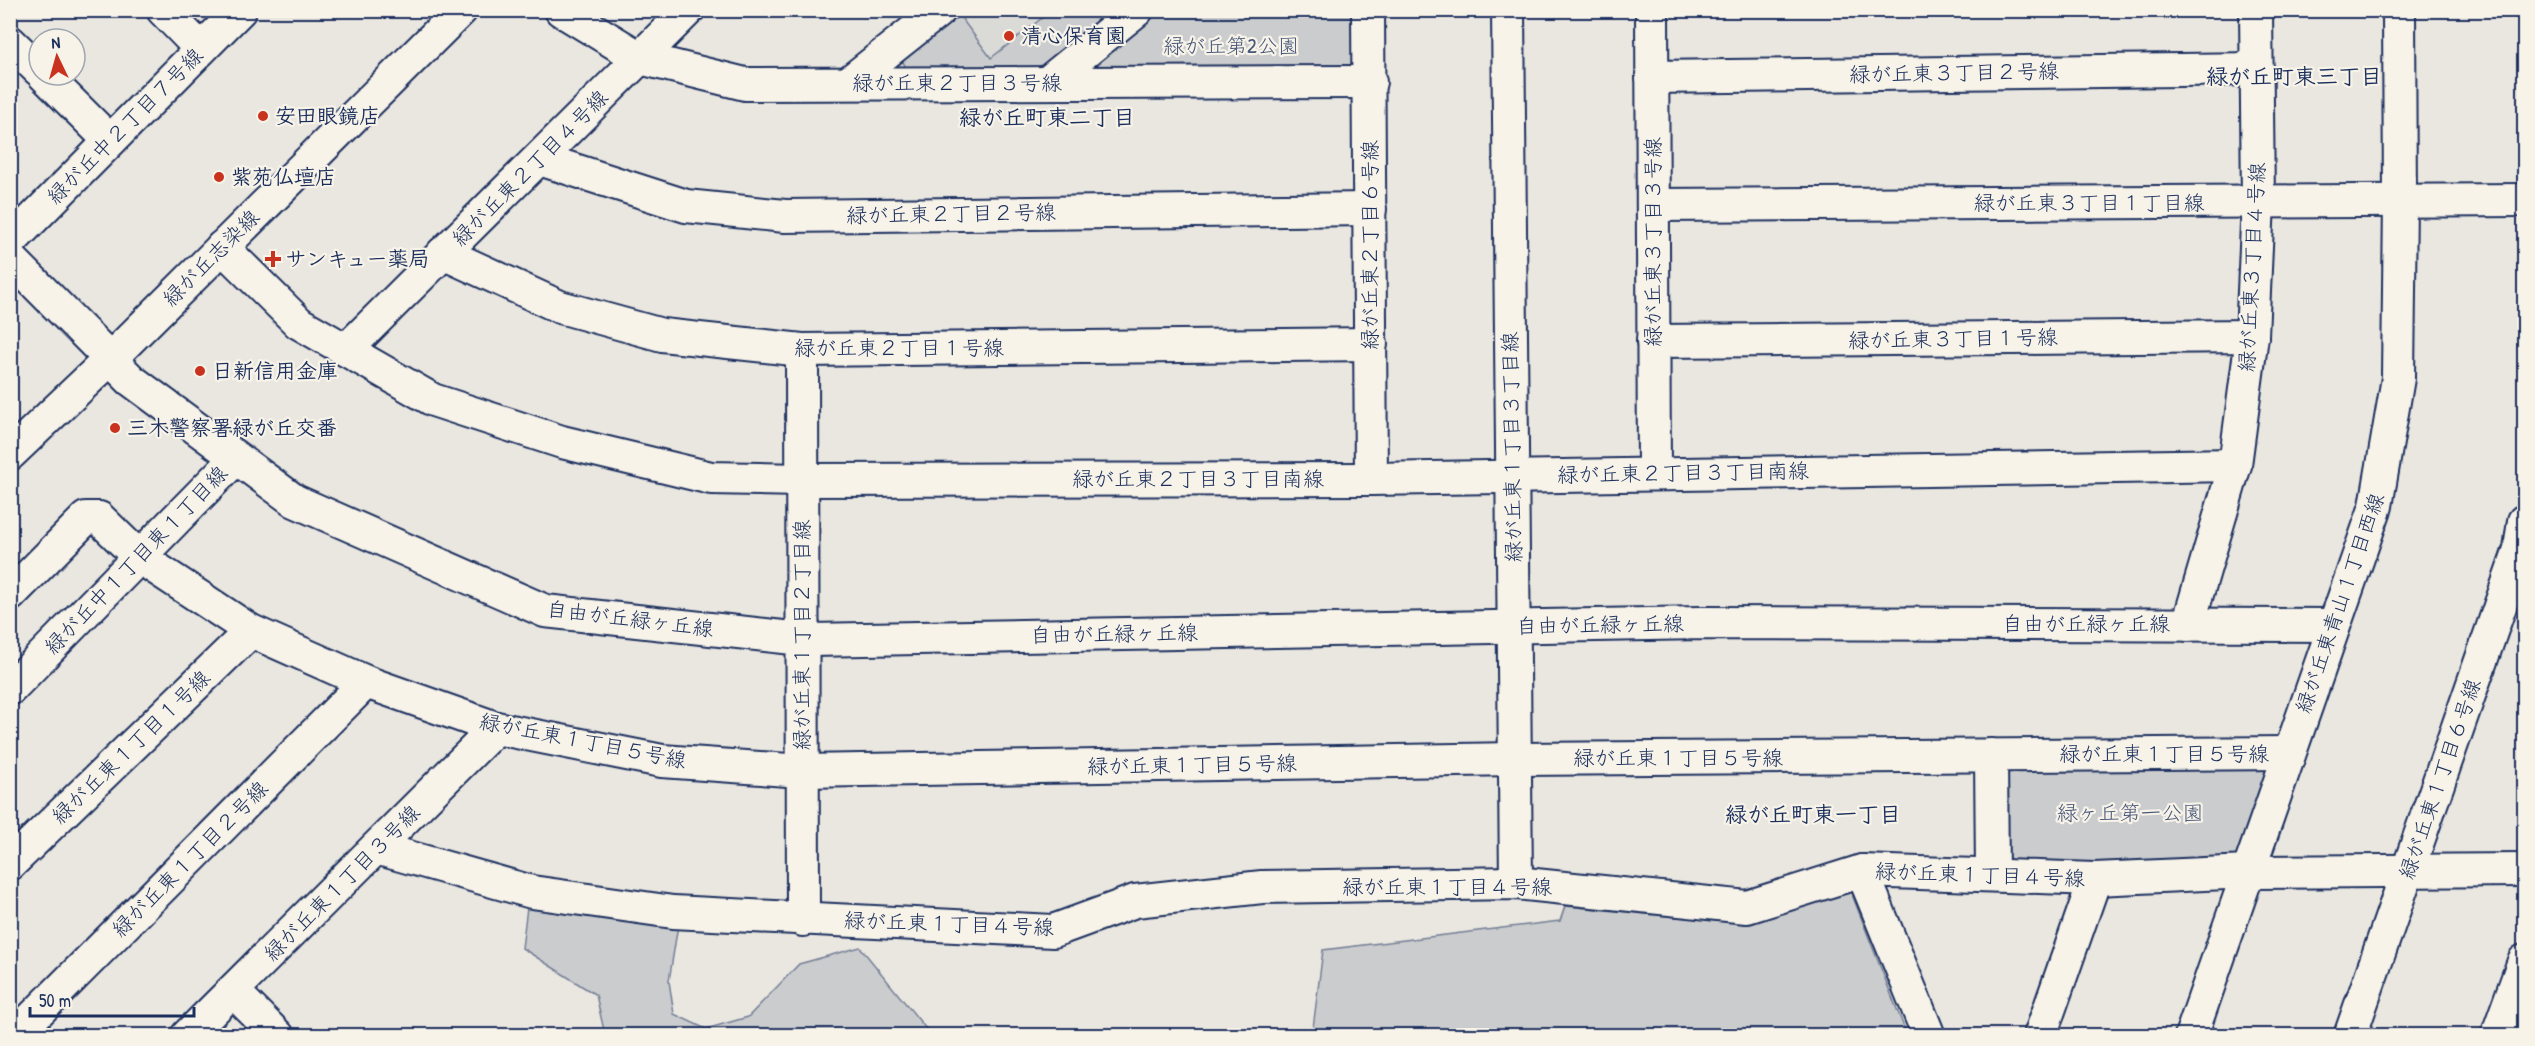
<svg xmlns="http://www.w3.org/2000/svg" width="2535" height="1046" font-family="'Patrick Hand','Klee One',sans-serif">
  <style>
    .built { fill: #dadad6 }
    .green { fill: #cbcccd; stroke: #737e96; stroke-width: 1.5 }
    .lines { fill: none; stroke-linecap: round; stroke-linejoin: round }
    .minor-casing { stroke: #1b2f5e; stroke-width: 36 }
    .minor { stroke: #f7f3e8; stroke-width: 32 }
    .poi-dot { fill: #c8321e; stroke: #f7f3e8; stroke-width: 2 }
    .labels { text-anchor: middle; stroke-width: 4.5; stroke-linejoin: round; paint-order: stroke }
    .poi-label { font-size: 21px; font-weight: bold; fill: #1b2f5e; stroke: #f7f3e8; text-anchor: start }
    .park-label { font-size: 21px; fill: #47567a; stroke: #f7f3e8 }
    .street-label { font-size: 21px; fill: #1b2f5e; stroke: #f7f3e8 }
    .neighbourhood-label { font-size: 22px; font-weight: bold; fill: #1b2f5e; stroke: #f7f3e8 }
  </style>
  <rect width="100%" height="100%" fill="#eae7e0"/>
  <filter id="ink" filterUnits="userSpaceOnUse"><feTurbulence type="fractalNoise" baseFrequency=".0167" numOctaves="2"/><feDisplacementMap in="SourceGraphic" scale="12" xChannelSelector="R" yChannelSelector="G"/><feConvolveMatrix kernelMatrix="1 2 1 2 8 2 1 2 1" color-interpolation-filters="sRGB"/></filter>
  <g filter="url(#ink)">
    <polygon class="built" points="958,11 1124,11 1044,74 904,76 895,61"/>
    <g class="green">
      <polygon points="1051,11 1101,11 1107,18 1042,71 908,71 902,60 959,15 991,58"/>
      <polygon points="1137,11 1368,11 1370,82 1048,82"/>
      <polygon points="2289,753 2248,872 1992,875 1991,755"/>
      <polygon points="1849,887 1907,1035 1312,1036 1323,950 1560,921 1565,906 1750,924"/>
      <polygon points="528,899 678,925 669,981 674,1014 706,1029 748,1017 799,964 860,947 931,1035 605,1035 596,995 522,948"/>
    </g>
    <g class="lines">
      <g class="minor-casing">
        <g id="minor">
          <polyline points="163,10 201,49"/>
          <polyline points="561,10 640,58 745,84 1370,82"/>
          <polyline points="1368,10 1371,479"/>
          <polyline points="1508,10 1516,883"/>
          <polyline points="1652,10 1654,473"/>
          <polyline points="10,42 39,70"/>
          <polyline points="44,75 110,141"/>
          <polyline points="1652,77 2257,69"/>
          <polyline points="1048,82 1137,10"/>
          <polyline points="848,83 940,10"/>
          <polyline points="540,159 686,206 785,216 1370,209"/>
          <polyline points="1653,205 2524,200"/>
          <polyline points="10,242 240,10"/>
          <polyline points="222,247 299,323 433,400 562,442 711,478 802,480 1371,479 2235,465"/>
          <polyline points="443,253 560,307 662,335 802,350 1371,344"/>
          <polyline points="10,258 131,380 295,501 545,611 811,640 1701,623 2333,625"/>
          <polyline points="1653,341 2252,336"/>
          <polyline points="346,350 688,10"/>
          <polyline points="802,350 803,920"/>
          <polyline points="10,454 110,359 461,10"/>
          <polyline points="10,595 86,518 99,518 139,557 251,631 366,682 496,728 662,761 802,771 1516,759 2289,753"/>
          <polyline points="2188,625 2235,465 2252,336 2258,202 2256,10"/>
          <polyline points="10,689 236,458"/>
          <polyline points="1991,755 1992,875"/>
          <polyline points="376,848 532,892 673,912 1053,931 1135,901 1262,887 1516,883 1747,907 1862,871 2095,879 2248,872 2524,870"/>
          <polyline points="10,864 251,631"/>
          <polyline points="1862,871 1929,1036"/>
          <polyline points="234,992 278,1036"/>
          <polyline points="14,1036 366,682"/>
          <polyline points="187,1036 496,728"/>
          <polyline points="2040,1036 2095,879"/>
          <polyline points="2191,1036 2376,506 2398,378 2400,201 2399,10"/>
          <polyline points="2350,1036 2520,549 2524,521"/>
          <polyline points="2497,1036 2524,961"/>
        </g>
      </g>
      <use href="#minor" class="minor"/>
    </g>
  </g>
  <g class="poi-dot">
    <circle cx="1009" cy="36" r="6"/>
    <circle cx="263" cy="116" r="6"/>
    <circle cx="219" cy="177" r="6"/>
    <path d="M270 250h6v6h6v6h-6v6h-6v-6h-6v-6h6z"/>
    <circle cx="200" cy="371" r="6"/>
    <circle cx="115" cy="428" r="6"/>
  </g>
  <g class="labels">
    <g class="poi-label">
      <text x="1021" y="43">清心保育園</text>
      <text x="275" y="123">安田眼鏡店</text>
      <text x="231" y="184">紫苑仏壇店</text>
      <text x="285" y="266">サンキュー薬局</text>
      <text x="212" y="378">日新信用金庫</text>
      <text x="127" y="435">三木警察署緑が丘交番</text>
    </g>
    <g class="park-label">
      <text x="1231" y="53">緑が丘第2公園</text>
      <text x="2130" y="820">緑ヶ丘第一公園</text>
    </g>
    <g class="street-label">
      <text transform="translate(1954 73) rotate(-1)" y="7">緑が丘東３丁目２号線</text>
      <text x="957" y="90">緑が丘東２丁目３号線</text>
      <text transform="translate(125 126) rotate(-45)" y="7">緑が丘中２丁目７号線</text>
      <text transform="translate(530 168) rotate(-45)" y="7">緑が丘東２丁目４号線</text>
      <text x="2089" y="210">緑が丘東３丁目１丁目線</text>
      <text transform="translate(951 214) rotate(-1)" y="7">緑が丘東２丁目２号線</text>
      <text transform="translate(1653 242) rotate(-90)" y="7">緑が丘東３丁目３号線</text>
      <text transform="translate(1370 245) rotate(-90)" y="7">緑が丘東２丁目６号線</text>
      <text transform="translate(211 258) rotate(-45)" y="7">緑が丘志染線</text>
      <text transform="translate(2252 267) rotate(-87)" y="7">緑が丘東３丁目４号線</text>
      <text transform="translate(1953 339) rotate(-1)" y="7">緑が丘東３丁目１号線</text>
      <text x="899" y="355">緑が丘東２丁目１号線</text>
      <text transform="translate(1512 447) rotate(-91)" y="7">緑が丘東１丁目３丁目線</text>
      <text transform="translate(1683 473) rotate(-1)" y="7">緑が丘東２丁目３丁目南線</text>
      <text x="1198" y="486">緑が丘東２丁目３丁目南線</text>
      <text transform="translate(136 560) rotate(-46)" y="7">緑が丘中１丁目東１丁目線</text>
      <text transform="translate(2340 603) rotate(-71)" y="7">緑が丘東青山１丁目西線</text>
      <text transform="translate(630 619) rotate(7)" y="7">自由が丘緑ヶ丘線</text>
      <text x="2086" y="631">自由が丘緑ヶ丘線</text>
      <text transform="translate(1600 625) rotate(-1)" y="7">自由が丘緑ヶ丘線</text>
      <text transform="translate(1114 634) rotate(-1)" y="7">自由が丘緑ヶ丘線</text>
      <text transform="translate(802 635) rotate(-90)" y="7">緑が丘東１丁目２丁目線</text>
      <text transform="translate(583 741) rotate(11)" y="7">緑が丘東１丁目５号線</text>
      <text transform="translate(131 747) rotate(-44)" y="7">緑が丘東１丁目１号線</text>
      <text x="2164" y="761">緑が丘東１丁目５号線</text>
      <text x="1678" y="765">緑が丘東１丁目５号線</text>
      <text transform="translate(1192 765) rotate(-1)" y="7">緑が丘東１丁目５号線</text>
      <text transform="translate(2440 779) rotate(-71)" y="7">緑が丘東１丁目６号線</text>
      <text transform="translate(190 859) rotate(-45)" y="7">緑が丘東１丁目２号線</text>
      <text transform="translate(1980 875) rotate(2)" y="7">緑が丘東１丁目４号線</text>
      <text transform="translate(342 883) rotate(-45)" y="7">緑が丘東１丁目３号線</text>
      <text x="1447" y="894">緑が丘東１丁目４号線</text>
      <text transform="translate(949 924) rotate(2)" y="7">緑が丘東１丁目４号線</text>
    </g>
    <g class="neighbourhood-label">
      <text x="2294" y="84">緑が丘町東三丁目</text>
      <text x="1047" y="125">緑が丘町東二丁目</text>
      <text x="1813" y="822">緑が丘町東一丁目</text>
    </g>
  </g>
  <rect width="2535" height="1046" fill="none" stroke="#f7f3e8" stroke-width="36"/>
  <rect x="18" y="18" width="2499" height="1010" fill="none" stroke="#1b2f5e" stroke-width="2" filter="url(#ink)"/>
  <g transform="translate(57 57) rotate(355)"><circle r="28" fill="#f7f3e8" stroke="#9fa5b1" stroke-width="1.5"/>
  <path d="M0-4.5L10 22L0 15L-10 22Z" fill="#c8321e"/>
  <text y="-9" font-size="16" font-weight="bold" text-anchor="middle" fill="#1b2f5e">N</text>
  </g>
  <path d="M30 1007v9h164v-9" fill="none" stroke="#1b2f5e" stroke-width="3"/>
  <text x="39" y="1007" font-size="18" fill="#1b2f5e" stroke="#f7f3e8" stroke-width="4.5" paint-order="stroke">50 m</text>
</svg>
